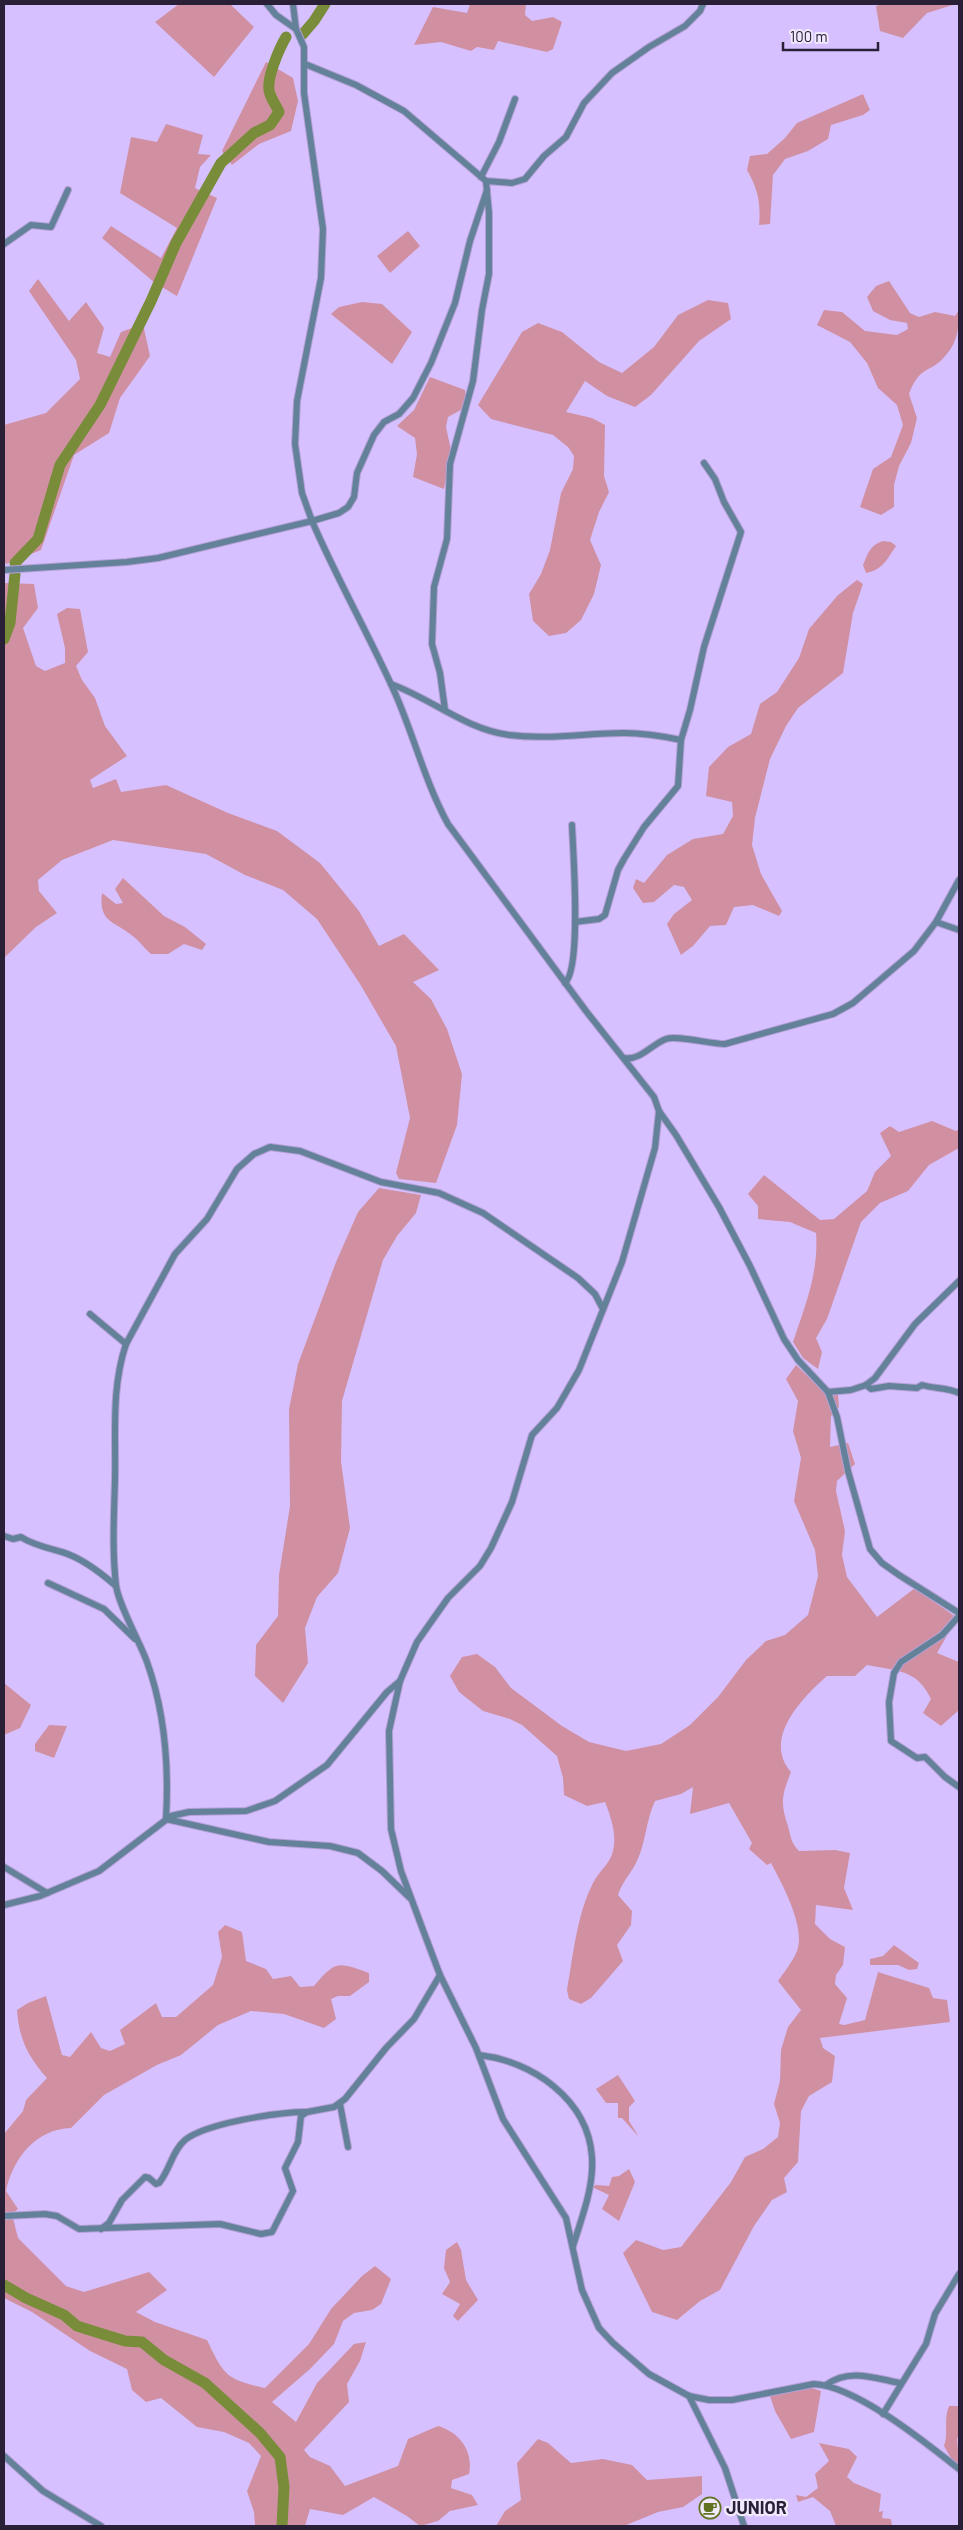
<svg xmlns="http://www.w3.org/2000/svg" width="963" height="2530" font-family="Barlow,sans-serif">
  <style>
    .green { fill: #d090a2 }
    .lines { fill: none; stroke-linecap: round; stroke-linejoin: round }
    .river { stroke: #788c3a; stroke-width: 11 }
    .minor-casing { stroke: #b4a0d7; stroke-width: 8 }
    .minor { stroke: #638299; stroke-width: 6 }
    .labels { text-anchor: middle; stroke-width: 4.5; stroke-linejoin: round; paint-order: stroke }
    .poi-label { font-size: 18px; font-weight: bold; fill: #292038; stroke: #f1eafe; text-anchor: start }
  </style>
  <rect width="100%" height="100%" fill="#d7c0ff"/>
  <g class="green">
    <polygon points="179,4 230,4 254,27 214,77 155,22"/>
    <polygon points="470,4 526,4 525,15 532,21 553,17 562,22 553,49 547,52 498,41 494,50 477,47 471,51 441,42 414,45 433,7 467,13"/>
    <polygon points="882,4 956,4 927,13 903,38 880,31 876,6"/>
    <polygon points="266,62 293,78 298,101 291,131 259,144 232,165 222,151"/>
    <path d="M863 94 870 110 863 115 831 125 828 139 808 151 785 159 773 175 770 224 759 225C761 204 758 189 747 170L750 156 767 154 785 138 797 123Z"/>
    <polygon points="166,124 203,135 198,154 211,155 200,167 195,188 217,198 177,296 155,283 102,238 111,226 161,258 177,228 120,193 131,137 157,142"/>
    <polygon points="408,231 420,246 390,273 377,256"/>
    <polygon points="38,279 69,321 86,302 104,328 97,353 110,357 121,332 143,324 150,356 120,398 109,433 74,455 41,550 6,564 4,561 4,425 46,413 80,379 76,360 29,291"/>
    <path d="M889 281 910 313 919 317 935 312 955 316 959 310C959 326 958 342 946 355 931 374 920 364 909 394L917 418 911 443 899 466 894 485V507L881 515 860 507 873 469 891 457 903 425 897 405 878 388 867 363 850 342 817 325 824 310 842 312 865 331 897 335 908 329 907 323 890 320 873 311 867 297 876 286Z"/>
    <polygon points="708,300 728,303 731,319 699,341 651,395 635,407 607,396 585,381 566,412 592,418 605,425 604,476 609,492 599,512 590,540 601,565 594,594 581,620 566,633 549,636 533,621 529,594 541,574 550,550 561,493 573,469 574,456 568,447 553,435 491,419 478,405 522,332 538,323 562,332 599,362 622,373 654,347 678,315"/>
    <polygon points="362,302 382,304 412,332 392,364 331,314 339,307"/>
    <polygon points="430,377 465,390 466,397 461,410 448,417 446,427 451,450 444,489 413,477 417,454 415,438 397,426 414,410"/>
    <path d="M883 541 891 542 896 546C887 559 883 570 866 573L863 565C868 553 870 545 883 541Z"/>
    <polygon points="857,580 863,584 853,613 843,673 798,708 786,726 770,759 755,818 752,845 761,874 782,911 779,916 753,905 734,907 726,925 710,926 693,946 681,955 667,924 674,914 692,900 684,887 674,885 654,902 643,903 633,888 636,879 644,883 667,855 693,839 723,834 733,816 732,802 706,796 709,767 728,747 751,734 760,704 777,692 799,658 809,629 838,595"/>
    <polygon points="4,583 34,584 38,608 23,628 36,666 45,671 65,663 65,648 57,614 67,608 80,609 88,652 76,666 82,680 95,698 105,726 127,756 90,780 93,788 116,779 121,792 166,785 228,813 277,831 320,863 359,911 379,946 404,934 439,970 413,982 431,999 447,1029 462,1074 457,1125 436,1183 399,1179 396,1173 410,1118 396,1046 360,984 317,919 283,890 245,875 206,854 113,840 62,860 38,880 39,891 57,913 36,927 4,958"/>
    <path d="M123 878 164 916 185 927 206 944 202 950 184 944 168 954H151C145 949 140 942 134 937 115 921 98 923 102 893L116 904 123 903 115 889Z"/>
    <path d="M932 1121 956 1131 959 1129V1148L929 1165 908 1191 880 1203 861 1222 827 1319 816 1338 822 1352 818 1369 803 1358 793 1342C805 1306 819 1272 816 1233L790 1222 758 1219V1206L748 1194 764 1175 820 1220 834 1219 867 1191 875 1172 891 1156 880 1133 890 1126 899 1132Z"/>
    <polygon points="379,1188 421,1195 416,1213 397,1236 383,1260 342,1401 341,1461 350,1528 338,1573 317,1597 305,1628 308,1663 283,1703 255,1676 256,1645 278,1616 279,1575 290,1506 289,1409 298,1364 336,1262 358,1212"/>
    <path d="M796 1365 823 1391 838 1395 839 1407 831 1416 830 1447 848 1443 855 1464 837 1481 836 1491 845 1531 842 1555 847 1577 877 1617 915 1588 957 1618 937 1653 959 1662V1710L941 1726 923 1713 931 1699C917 1669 897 1671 867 1665L855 1676H827C802 1698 762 1739 791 1772 782 1795 780 1802 788 1826 791 1837 791 1843 799 1851L835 1850 850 1853 844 1888 853 1910 816 1905 815 1924 830 1939 845 1947 843 1965 836 1975 835 1984 847 1998 839 2024 844 2025 865 2020 878 1972 929 1988 933 1998 947 2000 950 2022 820 2038 823 2048 835 2056 832 2082 809 2096 801 2111 798 2162 784 2178 787 2192 772 2200 754 2226 720 2290 700 2301 677 2320 652 2312 623 2253 636 2240 663 2250 681 2247 731 2182 745 2157 763 2149 778 2137 780 2123 774 2104 780 2081 781 2050 788 2027 801 2010 778 1981C784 1972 793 1961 797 1951 806 1927 782 1884 771 1863L767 1865 749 1849 752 1843 729 1803 690 1814 693 1787 681 1794 655 1801C646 1820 646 1842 637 1861 631 1874 623 1880 618 1895L632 1911 631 1925 617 1945 623 1961 591 1998 581 2004 569 1999 567 1990C573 1956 577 1914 593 1883 599 1871 610 1864 613 1851 617 1835 611 1817 605 1802L587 1806 564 1795 563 1778 557 1756 522 1725 510 1719 483 1711 459 1692 450 1676 462 1657 477 1654 495 1667 511 1688 562 1726 589 1742 626 1751 661 1744 690 1725 718 1697 746 1660 766 1641 785 1635 808 1615 818 1576 815 1550 794 1501 801 1458 793 1431 798 1401 786 1379Z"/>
    <polygon points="4,1683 31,1705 20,1728 4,1735"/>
    <polygon points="49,1725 67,1726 54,1758 35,1751 35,1744"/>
    <path d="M225 1925 242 1932 246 1961 266 1969 273 1979 291 1976 300 1987 314 1986C336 1960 338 1962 369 1973V1982L350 1996H338L331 1999 336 2019 324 2028 284 2014 251 2011 218 2025 181 2055 157 2065 104 2095 71 2128C36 2129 13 2158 6 2191L18 2209 12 2214 18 2238 66 2286 84 2292 149 2272 167 2290 136 2312 155 2322 207 2340C224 2375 225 2379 265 2388L309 2344 331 2309 362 2276 375 2266 391 2279 381 2304 372 2310 354 2313 343 2321 334 2344 310 2369 272 2402 296 2422 317 2383 354 2344 366 2342 360 2361 347 2384 349 2402 304 2450 310 2457 330 2466 345 2486 398 2466 408 2439 438 2426C459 2432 474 2451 469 2474L452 2480 451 2488 472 2495 478 2505 450 2511 438 2521 420 2526 407 2516 374 2497 343 2515 310 2509 305 2526H255L254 2512 247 2491 261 2456 249 2443 224 2432 197 2427 161 2398 146 2402 132 2390 127 2369 90 2351 32 2312 4 2298V2134L23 2111 26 2100 47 2078C28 2057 19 2039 17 2010L28 2003 46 1996 62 2055 70 2057 91 2032 101 2048 110 2051 125 2044 120 2030 156 2003 162 2017H176L213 1985 222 1957 218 1932Z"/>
    <polygon points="894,1945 919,1963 917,1969 909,1970 898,1965 870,1965 870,1959 883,1956"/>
    <polygon points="618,2075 635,2101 629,2107 629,2121 639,2137 622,2118 618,2118 618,2103 606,2103 596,2089"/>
    <polygon points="629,2169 635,2182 619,2221 602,2209 609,2195 592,2187 596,2185 609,2186 612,2177 619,2176"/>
    <polygon points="457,2242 461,2250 466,2280 478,2300 458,2321 453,2316 460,2304 442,2294 450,2282 444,2268 446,2250"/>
    <polygon points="809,2387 821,2391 814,2432 791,2439 775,2411 770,2396"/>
    <path d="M949 2406H959V2437L957 2438 959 2464 952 2460 944 2446C949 2433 943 2419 949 2406Z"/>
    <polygon points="538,2439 548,2443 571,2463 603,2459 632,2465 647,2480 702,2476 702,2494 683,2507 658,2512 624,2526 496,2526 505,2511 521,2500 517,2463"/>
    <polygon points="819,2443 849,2449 857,2457 847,2477 854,2483 881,2494 879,2512 883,2511 882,2518 891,2519 892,2526 836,2526 830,2511 813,2497 798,2502 796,2495 806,2497 818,2488 815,2474 829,2461"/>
  </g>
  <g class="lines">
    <g class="river">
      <polyline points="302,35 314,21 325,4"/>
      <path d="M15 563 38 539 60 465 100 405 151 301 176 243 221 163 254 133 270 125 279 112C276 105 270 98 269 90 267 77 279 49 286 37"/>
      <polyline points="4,639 10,623 15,574"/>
      <polyline points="4,2285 26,2298 64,2315 77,2326 125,2341 142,2342 164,2360 205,2383 260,2433 280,2457 284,2487 282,2526"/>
    </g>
    <g class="minor-casing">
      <g id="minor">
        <polyline points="267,4 276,15 296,29"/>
        <path d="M293 4 296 29 304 47V93L323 229 321 278 297 401 295 444 302 493 312 521C337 579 369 635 395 693 414 736 425 782 448 824L586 1011 654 1097 659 1111 655 1148 622 1262 579 1370 557 1408 532 1435 512 1502 491 1548 480 1566 448 1598 431 1622 417 1642 400 1681 389 1731 391 1829 401 1871 426 1938 440 1975 476 2048 503 2119 566 2218 582 2290 599 2328 613 2343 649 2374 689 2396 709 2400H732L814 2384C856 2386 926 2443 959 2469"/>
        <polyline points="305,64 356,85 404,111 486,181 512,183 525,179 544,156 566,137 584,103 612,73 649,47 685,26 700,11 703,4"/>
        <polyline points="481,177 499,142 515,99"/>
        <polyline points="4,244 31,225 51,227 68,190"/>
        <polyline points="4,570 127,562 158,558 312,521 339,513 348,507 354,497 357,473 374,435 384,422 399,414 413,398 431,363 455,303 470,241 487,190"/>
        <path d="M391 684C432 699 465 729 509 735 548 740 586 733 624 733 643 733 662 736 681 740L690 710 704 647 741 532 724 502 715 479 704 463"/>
        <polyline points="445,710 440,673 432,644 434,587 447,539 450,464 473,381 482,310 489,274 489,213 486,181"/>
        <polyline points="575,922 599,919 605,915 618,870 624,859 644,827 678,786 681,740"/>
        <polyline points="936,922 959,930"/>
        <path d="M565 983C582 968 573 851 572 825"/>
        <path d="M624 1058C640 1061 652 1044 666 1039 676 1035 710 1044 725 1044L833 1014 853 1003 914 951 936 922 959 880"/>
        <polyline points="659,1111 676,1135 719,1207 750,1266 784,1339 798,1360 828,1392 837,1417 848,1471 870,1549 882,1563 899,1575 959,1613"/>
        <polyline points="90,1314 126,1344"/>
        <path d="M866 1385 871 1389 889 1386 917 1388 922 1385C935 1389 947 1387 959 1393"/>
        <polyline points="828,1392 851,1390 866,1385 875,1378 915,1324 959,1281"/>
        <path d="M4 1536 13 1539 21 1537C33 1545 48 1548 62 1552 82 1558 100 1572 116 1586"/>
        <polyline points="48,1583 104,1609 135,1639"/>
        <polyline points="959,1616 942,1635 901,1662 894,1673 889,1702 891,1741 917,1758 925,1757 945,1777 959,1787"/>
        <polyline points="4,1867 47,1893"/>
        <path d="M410 1898 382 1871 358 1853 330 1846 269 1842 166 1819C169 1767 165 1712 147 1662 140 1642 118 1604 116 1585 112 1550 114 1515 115 1479 116 1433 111 1389 126 1344L175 1254 207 1219 237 1169 254 1154 270 1147 300 1151 381 1182 439 1193 483 1213 578 1278 595 1294 603 1309"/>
        <polyline points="4,1905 40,1896 99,1871 171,1816 189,1812 246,1811 275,1801 327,1765 387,1692 400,1681"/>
        <path d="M479 2055C532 2061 588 2099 592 2157 594 2187 582 2217 573 2246"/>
        <polyline points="340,2104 348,2147"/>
        <polyline points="4,2216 45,2214 57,2216 79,2229 220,2224 261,2234 272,2232 293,2191 285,2168 298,2142 301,2116 307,2112 334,2107 345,2099 386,2048 414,2019 440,1975"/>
        <path d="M101 2229 109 2223 122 2200 145 2177 149 2178 156 2184 159 2183C170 2170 172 2151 185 2140 206 2123 279 2112 306 2112"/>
        <path d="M826 2385C849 2368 874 2378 900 2383"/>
        <polyline points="689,2396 725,2468 744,2526"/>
        <polyline points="883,2414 926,2344 935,2314 959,2274"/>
        <polyline points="4,2456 43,2491 101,2526"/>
      </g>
    </g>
    <use href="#minor" class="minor"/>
  </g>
  <defs>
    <g id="cafe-ring" transform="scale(1.125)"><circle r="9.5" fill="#f1eafe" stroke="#617321" stroke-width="1.5"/><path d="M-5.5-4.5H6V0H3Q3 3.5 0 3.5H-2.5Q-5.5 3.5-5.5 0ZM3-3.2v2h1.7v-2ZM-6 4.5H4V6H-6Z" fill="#617321"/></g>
  </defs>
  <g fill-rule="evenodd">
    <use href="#cafe-ring" x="710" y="2508"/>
  </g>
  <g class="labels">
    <g class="poi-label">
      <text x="726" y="2514">JUNIOR</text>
    </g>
  </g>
  <rect width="963" height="2530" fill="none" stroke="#292038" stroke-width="10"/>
  <path d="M783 42v8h95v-8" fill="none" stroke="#292038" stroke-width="2.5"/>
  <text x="790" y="42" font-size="15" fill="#292038" stroke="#f1eafe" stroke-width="4" paint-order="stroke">100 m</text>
</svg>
